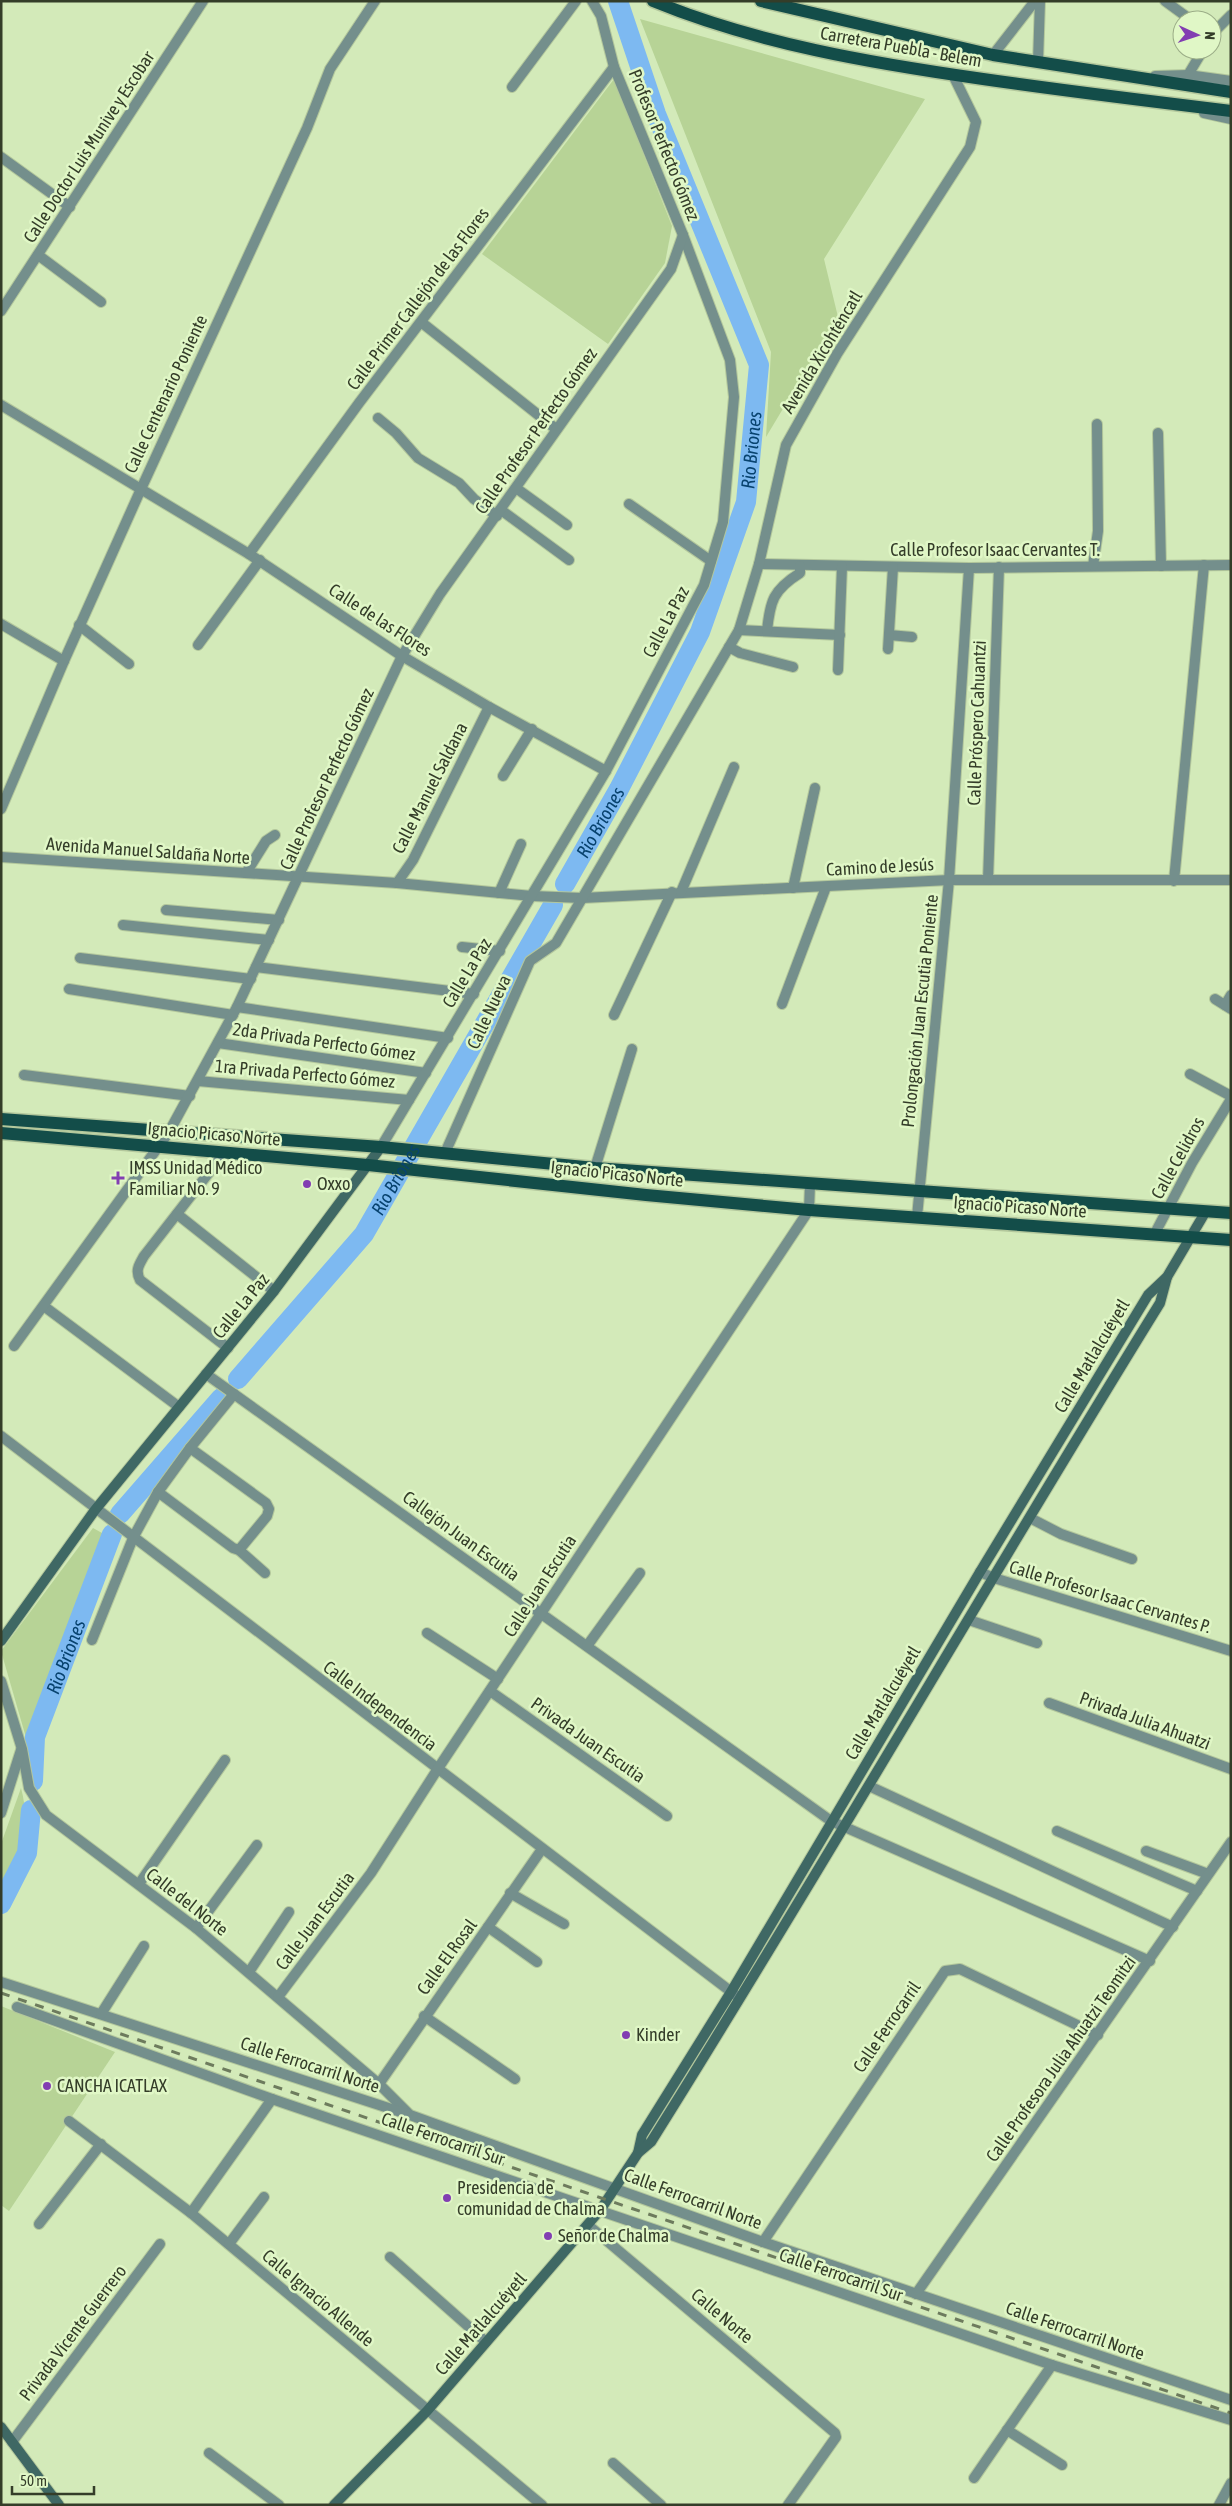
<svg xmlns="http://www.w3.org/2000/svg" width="1232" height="2506" font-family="'Asap Condensed',sans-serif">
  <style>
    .green { fill: #b7d396 }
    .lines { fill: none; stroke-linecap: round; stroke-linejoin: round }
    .river { stroke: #7db9f1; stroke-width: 20 }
    .minor-casing { stroke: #b3c79c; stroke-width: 12 }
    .tertiary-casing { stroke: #b3c79c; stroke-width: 12 }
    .secondary-casing { stroke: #b3c79c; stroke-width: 12 }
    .primary-casing { stroke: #b3c79c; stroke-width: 15 }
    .minor { stroke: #748f8c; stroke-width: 10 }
    .tertiary { stroke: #748f8c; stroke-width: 10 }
    .secondary { stroke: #3f6864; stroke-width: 10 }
    .primary { stroke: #134d49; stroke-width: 12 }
    .rail { stroke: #6d7b5d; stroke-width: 3; stroke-dasharray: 9 9; stroke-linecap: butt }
    .poi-dot { fill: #823eb2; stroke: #e0f7c6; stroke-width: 2 }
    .labels { text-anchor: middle; stroke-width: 5; stroke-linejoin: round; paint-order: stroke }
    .street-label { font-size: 18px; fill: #343d29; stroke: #e0f7c6 }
    .poi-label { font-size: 18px; fill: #343d29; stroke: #e0f7c6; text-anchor: start }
    .water-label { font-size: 19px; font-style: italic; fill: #08436f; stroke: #e0f7c6 }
  </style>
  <rect width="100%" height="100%" fill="#d3eab9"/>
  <g class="green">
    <polygon points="640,19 925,99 824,259 838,317 766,437 771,352"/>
    <polygon points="614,79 672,226 665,263 608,344 482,254"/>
    <polygon points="93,1528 111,1538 29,1748 1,1651"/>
    <path d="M21 1788C32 1827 17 1856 1 1890V1844Z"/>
    <polygon points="1,2006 115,2052 9,2211 1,2205"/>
  </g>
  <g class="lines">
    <g class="river">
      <path id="s1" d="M565 884 619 789 700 632 746 502 759 365 656 114 618 1"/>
      <path id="s2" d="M238 1379 364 1234 553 905"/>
      <polyline points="120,1514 221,1398"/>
      <path id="s3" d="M33 1781 35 1737 112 1534"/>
      <polyline points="1,1904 27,1853 31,1810"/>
    </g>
    <g class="minor-casing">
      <g id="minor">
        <polyline points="1165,1 1191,20"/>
        <polyline points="1212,34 1231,15"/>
        <polyline points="993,55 1035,1"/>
        <polyline points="1038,62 1040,1"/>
        <polyline points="1188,75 1203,50"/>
        <polyline points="512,87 576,1"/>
        <polyline points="1,157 70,207"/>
        <polyline points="38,255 101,302"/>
        <polyline points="1,311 203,1"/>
        <polyline points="421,322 556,429"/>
        <polyline points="1,405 249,554 402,656 489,707 606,771"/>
        <polyline points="378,418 396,433 418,458 459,483 474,499 497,516"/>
        <polyline points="1158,433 1161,566"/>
        <polyline points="516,488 567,525"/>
        <polyline points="629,504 711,561"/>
        <polyline points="501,510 569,560"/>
        <polyline points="249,554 359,403 614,67"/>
        <polyline points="759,564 969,568 1231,565"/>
        <polyline points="1093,566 1098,531 1097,424"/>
        <polyline points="79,625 129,664"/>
        <polyline points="739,630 840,635"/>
        <path d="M767 631C770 601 773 590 800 573V566"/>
        <polyline points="889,635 912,637"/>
        <polyline points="198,645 260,560"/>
        <polyline points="729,647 740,653 793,667"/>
        <polyline points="888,649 893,567"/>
        <polyline points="838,670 842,566"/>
        <polyline points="503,776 532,729"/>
        <polyline points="1,857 397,883 532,896 582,898 949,880 1231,880"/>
        <polyline points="246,873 266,841 275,835"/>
        <polyline points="988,880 999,567"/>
        <polyline points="1174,881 1204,565"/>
        <polyline points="397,883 413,860 489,707"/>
        <polyline points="793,888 815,788"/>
        <polyline points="681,892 734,767"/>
        <polyline points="499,893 521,844"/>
        <polyline points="166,910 279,920"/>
        <polyline points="123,925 269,940"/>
        <polyline points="462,947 500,951"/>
        <polyline points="80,958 251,979"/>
        <polyline points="256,967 474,994"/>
        <polyline points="69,989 233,1015"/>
        <polyline points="1215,999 1231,1009"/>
        <polyline points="782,1004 826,887"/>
        <polyline points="1225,1005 1231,995"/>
        <polyline points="237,1007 448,1038"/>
        <polyline points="614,1015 672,892"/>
        <polyline points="218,1043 426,1073"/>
        <polyline points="1190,1074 1231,1096"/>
        <polyline points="24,1075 190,1096"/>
        <polyline points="198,1081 409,1100"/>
        <polyline points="381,1147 606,771 704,585 723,522 734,397 730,360 683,235 614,67 601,16 592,1"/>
        <path d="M225 1152 144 1256C139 1265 135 1270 140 1280L228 1348"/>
        <polyline points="445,1153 530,961 556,943 739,630 759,564 786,445 837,354 970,147 976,122 953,75"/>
        <polyline points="595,1168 632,1049"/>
        <polyline points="177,1214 274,1291"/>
        <polyline points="917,1217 949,880 969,568"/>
        <polyline points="1154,1235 1192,1163 1231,1099"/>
        <polyline points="45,1307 179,1407"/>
        <polyline points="14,1346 169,1132 237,1007 402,656 440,594 671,269 683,235"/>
        <polyline points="206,1374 831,1821 1150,1961"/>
        <polyline points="1,1436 738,1997"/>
        <polyline points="190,1448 266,1503 269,1509 267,1516 239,1550"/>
        <polyline points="158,1492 233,1548 239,1550 265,1573"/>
        <polyline points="1030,1518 1061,1534 1132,1559"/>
        <polyline points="980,1572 994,1578 1231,1651"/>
        <polyline points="969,1620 1037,1643"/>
        <polyline points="427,1633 498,1679"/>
        <polyline points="92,1640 133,1538 158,1492 190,1448 234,1394"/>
        <polyline points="587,1646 640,1573"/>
        <polyline points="1,1681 22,1749 29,1788 46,1815 196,1928 379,2084 408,2113"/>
        <polyline points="490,1691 667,1816"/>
        <polyline points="1049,1703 1231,1769"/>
        <polyline points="869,1786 1173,1927"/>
        <polyline points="1,1813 21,1750"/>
        <polyline points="1057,1831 1197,1891"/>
        <polyline points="1146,1851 1208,1874"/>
        <polyline points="139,1884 225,1760"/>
        <polyline points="510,1893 564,1924"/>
        <polyline points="488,1927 537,1962"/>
        <polyline points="196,1928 257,1845"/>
        <polyline points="249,1972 289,1912"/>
        <polyline points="1,1982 410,2115 763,2242 1231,2400"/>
        <polyline points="278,1997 371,1873 437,1770 809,1210 810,1184"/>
        <polyline points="17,2007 272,2099 1052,2365 1231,2420"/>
        <polyline points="101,2014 144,1946"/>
        <polyline points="424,2016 515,2079"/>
        <polyline points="379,2084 542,1849"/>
        <polyline points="69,2121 191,2213 542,2505"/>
        <polyline points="191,2213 272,2099"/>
        <polyline points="39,2224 101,2144"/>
        <polyline points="588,2225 835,2433 836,2437 788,2505"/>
        <polyline points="763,2242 945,1971 960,1969 1098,2035"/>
        <polyline points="229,2244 264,2197"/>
        <polyline points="390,2257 486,2342"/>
        <polyline points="916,2294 1231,1842"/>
        <polyline points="1007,2430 1062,2465"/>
        <polyline points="12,2442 160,2244"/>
        <polyline points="209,2453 279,2505"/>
        <polyline points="613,2463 661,2505"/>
        <polyline points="974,2478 1052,2365"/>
        <polyline points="1219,2505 1231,2483"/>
      </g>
    </g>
    <g class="tertiary-casing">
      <g id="tertiary">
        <polyline points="1155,76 1188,75 1231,81"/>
        <polyline points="1204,113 1231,119"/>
        <polyline points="1,624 64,661"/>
        <polyline points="1,809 64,661 141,489 307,128 330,69 375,1"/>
      </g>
    </g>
    <g class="secondary-casing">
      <g id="secondary">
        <polyline points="1,1641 95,1510 274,1291 381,1147"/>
        <polyline points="638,2153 642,2135 731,1992 980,1572 1148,1295 1167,1277 1206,1211"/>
        <polyline points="1,2427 59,2505"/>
        <path d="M334 2505 427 2411 601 2209 638 2153 651 2142C825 1865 988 1581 1160 1303L1167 1277"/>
      </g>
    </g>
    <g class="primary-casing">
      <g id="primary">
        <path d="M653 1C758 44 871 63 983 79 1066 91 1148 101 1231 111"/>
        <polyline points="761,1 993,55 1231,92"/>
        <polyline points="1,1119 381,1147 595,1168 1231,1213"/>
        <polyline points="1,1133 368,1165 646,1195 809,1210 1231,1240"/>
      </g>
    </g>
    <use href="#minor" class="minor"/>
    <use href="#tertiary" class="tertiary"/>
    <use href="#secondary" class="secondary"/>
    <use href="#primary" class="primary"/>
    <polyline class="rail" points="1,1993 1231,2413"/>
  </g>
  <g class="poi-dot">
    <path d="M115.5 1170.5h5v5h5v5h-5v5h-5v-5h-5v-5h5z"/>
    <circle cx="307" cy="1184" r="5"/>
    <circle cx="626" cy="2035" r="5"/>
    <circle cx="47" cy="2086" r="5"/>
    <circle cx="447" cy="2198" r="5"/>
    <circle cx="548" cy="2236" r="5"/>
  </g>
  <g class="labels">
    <g class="street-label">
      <text transform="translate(901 47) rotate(10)" y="6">Carretera Puebla - Belem</text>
      <text transform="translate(664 145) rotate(68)" y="6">Profesor Perfecto Gómez</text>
      <text transform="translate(89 147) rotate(-57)" y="6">Calle Doctor Luis Munive y Escobar</text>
      <text transform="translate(418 299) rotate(-53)" y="6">Calle Primer Callejón de las Flores</text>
      <text transform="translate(822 352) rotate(-59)" y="6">Avenida Xicohténcatl</text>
      <text transform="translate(166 394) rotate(-65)" y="6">Calle Centenario Poniente</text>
      <text transform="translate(536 431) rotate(-55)" y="6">Calle Profesor Perfecto Gómez</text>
      <text x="995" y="556">Calle Profesor Isaac Cervantes T.</text>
      <text transform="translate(380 620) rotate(33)" y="6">Calle de las Flores</text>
      <text transform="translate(666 622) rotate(-62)" y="6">Calle La Paz</text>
      <text transform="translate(977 723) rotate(-88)" y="6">Calle Próspero Cahuantzi</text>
      <text transform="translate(327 779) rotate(-65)" y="6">Calle Profesor Perfecto Gómez</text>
      <text transform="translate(430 788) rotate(-63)" y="6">Calle Manuel Saldana</text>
      <text transform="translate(148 851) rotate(4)" y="6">Avenida Manuel Saldaña Norte</text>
      <text transform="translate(880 867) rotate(-3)" y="6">Camino de Jesús</text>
      <text transform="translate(467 973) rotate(-59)" y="6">Calle La Paz</text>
      <text transform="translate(920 1011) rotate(-84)" y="6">Prolongación Juan Escutia Poniente</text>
      <text transform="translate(489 1012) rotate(-65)" y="6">Calle Nueva</text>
      <text transform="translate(324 1042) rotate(8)" y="6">2da Privada Perfecto Gómez</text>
      <text transform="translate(305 1074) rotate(5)" y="6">1ra Privada Perfecto Gómez</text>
      <text transform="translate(214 1134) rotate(5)" y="6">Ignacio Picaso Norte</text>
      <text transform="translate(1178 1158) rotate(-61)" y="6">Calle Celidros</text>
      <text transform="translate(617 1174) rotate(6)" y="6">Ignacio Picaso Norte</text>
      <text transform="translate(1020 1207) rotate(4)" y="6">Ignacio Picaso Norte</text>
      <text transform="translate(241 1306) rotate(-51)" y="6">Calle La Paz</text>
      <text transform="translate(1092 1356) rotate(-59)" y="6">Calle Matlalcuéyetl</text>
      <text transform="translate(461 1536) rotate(36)" y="6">Callejón Juan Escutia</text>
      <text transform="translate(540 1586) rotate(-57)" y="6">Calle Juan Escutia</text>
      <text transform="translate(1110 1597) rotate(17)" y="6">Calle Profesor Isaac Cervantes P.</text>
      <text transform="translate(883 1703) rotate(-59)" y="6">Calle Matlalcuéyetl</text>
      <text transform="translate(380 1706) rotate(37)" y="6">Calle Independencia</text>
      <text transform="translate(1145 1721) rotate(20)" y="6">Privada Julia Ahuatzi</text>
      <text transform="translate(588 1740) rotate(35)" y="6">Privada Juan Escutia</text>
      <text transform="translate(187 1902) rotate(38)" y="6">Calle del Norte</text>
      <text transform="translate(315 1921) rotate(-53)" y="6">Calle Juan Escutia</text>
      <text transform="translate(447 1957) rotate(-54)" y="6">Calle El Rosal</text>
      <text transform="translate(887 2027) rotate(-56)" y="6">Calle Ferrocarril</text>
      <text transform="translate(1061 2059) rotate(-55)" y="6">Calle Profesora Julia Ahuatzi Teomitzi</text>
      <text transform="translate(310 2065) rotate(18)" y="6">Calle Ferrocarril Norte</text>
      <text transform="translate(443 2139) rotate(19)" y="6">Calle Ferrocarril Sur</text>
      <text transform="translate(693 2199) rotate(20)" y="6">Calle Ferrocarril Norte</text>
      <text transform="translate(841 2275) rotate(19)" y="6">Calle Ferrocarril Sur</text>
      <text transform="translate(318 2298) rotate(40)" y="6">Calle Ignacio Allende</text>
      <text transform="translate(722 2316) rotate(40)" y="6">Calle Norte</text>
      <text transform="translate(481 2324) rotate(-49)" y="6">Calle Matlalcuéyetl</text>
      <text transform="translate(1075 2331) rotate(19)" y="6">Calle Ferrocarril Norte</text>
      <text transform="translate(73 2333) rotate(-53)" y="6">Privada Vicente Guerrero</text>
    </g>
    <g class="poi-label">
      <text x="129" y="1174">IMSS Unidad Médico<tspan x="129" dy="21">Familiar No. 9</tspan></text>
      <text x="317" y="1190">Oxxo</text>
      <text x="636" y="2041">Kinder</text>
      <text x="57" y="2092">CANCHA ICATLAX</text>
      <text x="457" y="2194">Presidencia de<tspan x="457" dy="21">comunidad de Chalma</tspan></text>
      <text x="558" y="2242">Señor de Chalma</text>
    </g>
    <g class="water-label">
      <text dy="7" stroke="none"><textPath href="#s1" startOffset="476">Rio Briones</textPath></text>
      <text dy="7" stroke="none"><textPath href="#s1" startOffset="71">Rio Briones</textPath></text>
      <text dy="7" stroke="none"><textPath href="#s2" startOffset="255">Rio Briones</textPath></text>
      <text dy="7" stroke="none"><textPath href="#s3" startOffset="130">Rio Briones</textPath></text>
    </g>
  </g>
  <rect width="1232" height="2506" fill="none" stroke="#343d29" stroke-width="5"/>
  <g transform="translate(1197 35) rotate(93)"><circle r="24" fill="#e0f7c6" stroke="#9bad87"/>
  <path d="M0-4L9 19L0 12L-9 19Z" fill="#823eb2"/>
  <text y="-8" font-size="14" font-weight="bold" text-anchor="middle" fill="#343d29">N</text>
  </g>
  <path d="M12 2486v8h82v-8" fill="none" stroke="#343d29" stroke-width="2.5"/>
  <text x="20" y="2486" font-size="15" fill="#343d29" stroke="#e0f7c6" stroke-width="4" paint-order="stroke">50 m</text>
</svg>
